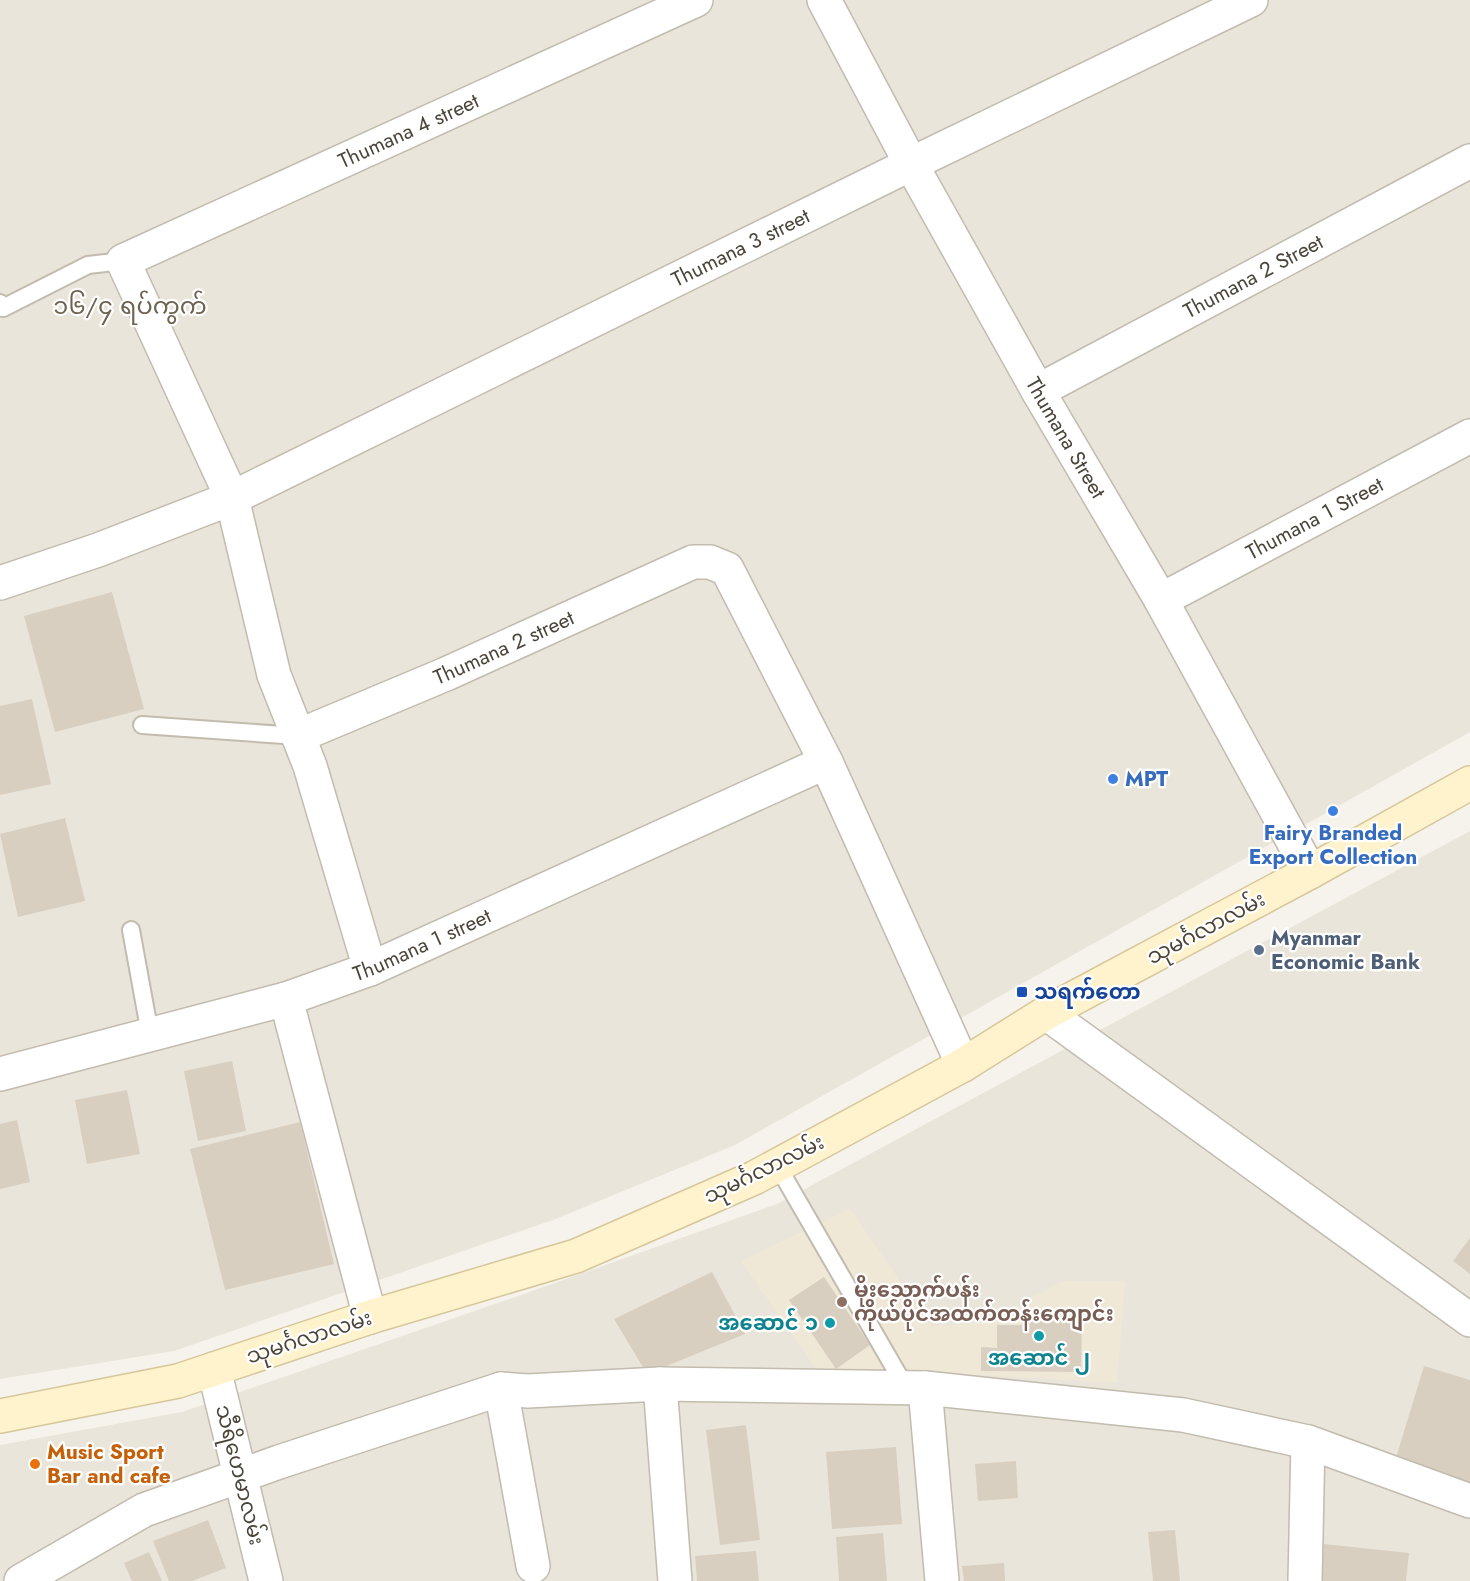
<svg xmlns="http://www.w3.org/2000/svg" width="1470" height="1581" font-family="Jost,'Noto Sans Myanmar',sans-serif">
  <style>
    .residential { fill: #eae5da }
    .education { fill: #efe8d6 }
    .building { fill: #d8cfc1 }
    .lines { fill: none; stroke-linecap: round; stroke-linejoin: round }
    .lane-casing { stroke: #c2bbae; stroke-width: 20 }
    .street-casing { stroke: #c2bbae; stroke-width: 36 }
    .secondary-casing { stroke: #d6c79b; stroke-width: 36 }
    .lane { stroke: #fff; stroke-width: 16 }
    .street { stroke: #fff; stroke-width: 33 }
    .secondary { stroke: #fff3cd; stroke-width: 33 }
    .shop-dot { fill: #3f7fe0; stroke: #fff; stroke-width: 2 }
    .service-dot { fill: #5c6f8a; stroke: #fff; stroke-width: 2 }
    .transit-dot { fill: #1a4fb4; stroke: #fff; stroke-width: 2 }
    .education-dot { fill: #8d6e63; stroke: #fff; stroke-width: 2 }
    .culture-dot { fill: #0f9aa8; stroke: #fff; stroke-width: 2 }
    .food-dot { fill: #e8710a; stroke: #fff; stroke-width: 2 }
    .labels { text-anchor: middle; stroke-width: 4.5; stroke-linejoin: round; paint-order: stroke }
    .street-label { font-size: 21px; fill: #4b4439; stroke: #fff }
    .shop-label { font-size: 21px; font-weight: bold; fill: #366cbe; stroke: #fff; text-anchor: start }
    .service-label { font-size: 21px; font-weight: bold; fill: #4e5e75; stroke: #fff; text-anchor: start }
    .transit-label { font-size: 21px; font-weight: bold; fill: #164399; stroke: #fff; text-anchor: start }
    .education-label { font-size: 21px; font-weight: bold; fill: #785e54; stroke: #fff; text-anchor: start }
    .culture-label { font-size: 21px; font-weight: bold; fill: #0d838f; stroke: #fff; text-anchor: end }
    .food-label { font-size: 21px; font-weight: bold; fill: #c56008; stroke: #fff; text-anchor: start }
    .quarter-label { font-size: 24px; fill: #6e6250; stroke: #fff }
  </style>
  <rect width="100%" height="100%" fill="#f6f3ec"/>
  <g class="residential">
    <polygon points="0,0 1470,0 1470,732 735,1145 553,1220 174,1351 0,1379"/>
    <polygon points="1470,831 1470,1581 0,1581 0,1445 182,1412 524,1294 777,1204"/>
  </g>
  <polygon class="education" points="850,1209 931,1326 982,1323 1064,1281 1125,1281 1117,1383 984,1375 822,1377 741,1261"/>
  <g class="building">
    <polygon points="112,592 144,709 55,732 24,616"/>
    <polygon points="32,699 51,784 0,795 0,706"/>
    <polygon points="65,818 85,901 18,917 0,834"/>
    <polygon points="232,1061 246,1131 198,1141 184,1071"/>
    <polygon points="127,1090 140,1154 87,1164 75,1100"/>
    <polygon points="17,1120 30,1182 0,1189 0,1124"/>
    <polygon points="300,1122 334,1264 225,1290 190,1149"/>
    <polygon points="1470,1238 1470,1274 1453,1261"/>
    <polygon points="712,1272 745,1334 647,1374 614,1319"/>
    <polygon points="824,1277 870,1345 836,1369 789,1300"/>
    <polygon points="1022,1316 1082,1316 1081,1372 981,1371 981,1347 997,1348 997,1325 1022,1325"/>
    <polygon points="1424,1366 1470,1380 1470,1484 1395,1461"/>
    <polygon points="746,1425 760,1540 720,1545 706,1430"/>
    <polygon points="896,1447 902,1524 832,1529 826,1452"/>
    <polygon points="1016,1461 1018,1498 978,1501 975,1464"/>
    <polygon points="208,1520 226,1568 192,1581 169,1581 153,1541"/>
    <polygon points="1175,1530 1180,1581 1153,1581 1148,1532"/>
    <polygon points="883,1533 887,1581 839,1581 836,1537"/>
    <polygon points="1324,1544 1409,1553 1406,1581 1321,1581"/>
    <polygon points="756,1551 759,1581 697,1581 695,1556"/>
    <polygon points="149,1552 162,1581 132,1581 124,1563"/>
    <polygon points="1004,1563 1005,1581 964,1581 962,1566"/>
  </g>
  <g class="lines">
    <g class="lane-casing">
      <g id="lane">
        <polyline points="0,303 3,308 88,265 123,261"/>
        <polyline points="142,725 298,736"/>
        <polyline points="131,930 150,1034"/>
        <polyline points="777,1165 906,1388"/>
      </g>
    </g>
    <g class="street-casing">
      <g id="street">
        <path id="s1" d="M824 0 911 164 1038 391 1161 600 1310 872"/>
        <path id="s2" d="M1038 391 1470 161"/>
        <path id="s3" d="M0 583 98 550 232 498 911 164 1251 0"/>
        <path id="s4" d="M1161 600 1470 436"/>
        <path id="s5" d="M298 736 446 674 693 562H710L727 569 826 762 963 1065"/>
        <path id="s6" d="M370 969 310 766 274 675 232 498 123 261 696 0"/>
        <polyline points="286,999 370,1317"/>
        <polyline points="1046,1013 1470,1320"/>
        <path id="s7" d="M0 1074 286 999 370 969 826 762"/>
        <polyline points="214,1369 266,1581"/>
        <polyline points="660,1384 675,1581"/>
        <polyline points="925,1388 942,1581"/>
        <polyline points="501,1389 533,1566"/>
        <polyline points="21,1581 144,1510 279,1462 501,1389 528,1391 660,1384 925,1388 1183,1415 1308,1442 1470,1501"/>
        <polyline points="1305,1581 1308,1442"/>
      </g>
    </g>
    <g class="secondary-casing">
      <polyline id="secondary" points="0,1416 178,1381 370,1317 576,1256 754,1178 963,1065 1046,1013 1310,872 1470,783"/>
    </g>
    <use href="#lane" class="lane"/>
    <use href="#street" class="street"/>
    <use href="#secondary" class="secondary"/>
  </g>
  <g class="shop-dot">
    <circle cx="1113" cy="779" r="6"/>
    <circle cx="1333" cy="811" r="6"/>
  </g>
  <circle class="service-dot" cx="1259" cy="950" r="6"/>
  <rect class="transit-dot" x="1016" y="986" width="12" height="12" rx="3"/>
  <circle class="education-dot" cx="842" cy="1302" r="6"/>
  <g class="culture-dot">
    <circle cx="830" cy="1323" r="6"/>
    <circle cx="1039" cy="1336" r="6"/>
  </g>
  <circle class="food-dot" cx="35" cy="1464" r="6"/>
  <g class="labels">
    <g class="street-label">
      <text dy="7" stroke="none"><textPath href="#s6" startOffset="1066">Thumana 4 street</textPath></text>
      <text dy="7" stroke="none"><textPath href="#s3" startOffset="814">Thumana 3 street</textPath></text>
      <text dy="7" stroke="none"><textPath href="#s2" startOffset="244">Thumana 2 Street</textPath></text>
      <text dy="7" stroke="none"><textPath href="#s1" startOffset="500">Thumana Street</textPath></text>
      <text dy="7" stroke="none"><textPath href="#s4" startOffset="174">Thumana 1 Street</textPath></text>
      <text dy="7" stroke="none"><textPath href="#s5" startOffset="224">Thumana 2 street</textPath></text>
      <text transform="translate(1206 928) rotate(-28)" y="7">သုမင်္ဂလာလမ်း</text>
      <text dy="7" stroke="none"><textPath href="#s7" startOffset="442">Thumana 1 street</textPath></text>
      <text transform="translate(764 1169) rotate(-26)" y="7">သုမင်္ဂလာလမ်း</text>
      <text transform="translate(309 1337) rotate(-18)" y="7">သုမင်္ဂလာလမ်း</text>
      <text transform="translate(240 1475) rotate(76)" y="7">သီရိဟေမာလမ်း</text>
    </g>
    <g class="shop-label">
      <text x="1125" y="786">MPT</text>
      <text x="1333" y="840" text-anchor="middle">Fairy Branded<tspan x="1333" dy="24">Export Collection</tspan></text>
    </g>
    <g class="service-label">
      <text x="1271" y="945">Myanmar<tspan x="1271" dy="24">Economic Bank</tspan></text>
    </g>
    <g class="transit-label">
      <text x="1034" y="999">သရက်တော</text>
    </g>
    <g class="education-label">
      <text x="854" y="1297">မိုးသောက်ပန်း<tspan x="854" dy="24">ကိုယ်ပိုင်အထက်တန်းကျောင်း</tspan></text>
    </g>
    <g class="culture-label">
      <text x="818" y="1330">အဆောင် ၁</text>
      <text x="1039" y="1365" text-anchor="middle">အဆောင် ၂</text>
    </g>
    <g class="food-label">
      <text x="47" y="1459">Music Sport<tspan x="47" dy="24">Bar and cafe</tspan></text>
    </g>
    <g class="quarter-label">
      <text x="130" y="314">၁၆/၄ ရပ်ကွက်</text>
    </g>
  </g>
</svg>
